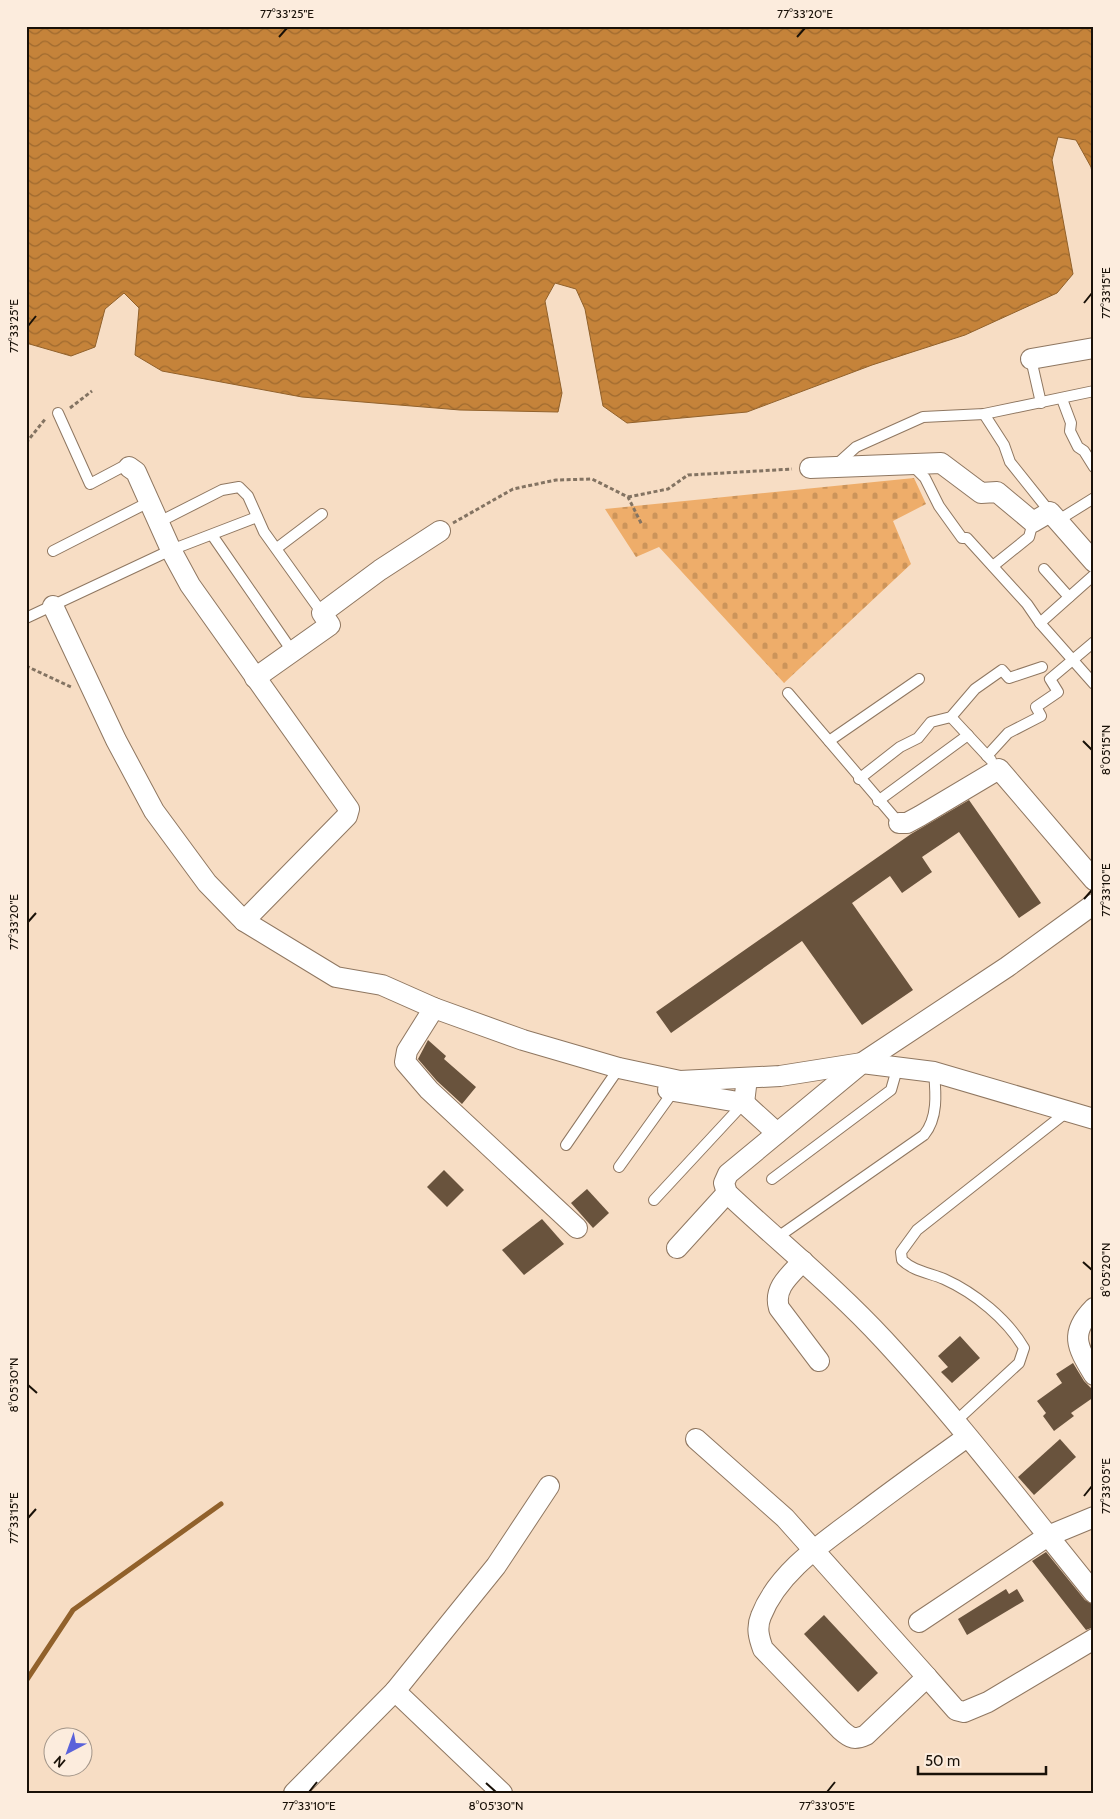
<svg xmlns="http://www.w3.org/2000/svg" width="1120" height="1819" font-family="Cabin,sans-serif">
  <style>
    .cemetery { fill: url(#cemetery-stones) }
    .water { fill: url(#water-waves); stroke: #91612b }
    .lines { fill: none; stroke-linecap: round; stroke-linejoin: round }
    .stream { stroke: #91612b; stroke-width: 5 }
    .building { fill: #69533d }
    .service-casing { stroke: #8f7761; stroke-width: 12 }
    .minor-casing { stroke: #8f7761; stroke-width: 22 }
    .path { stroke: #837362; stroke-width: 3; stroke-dasharray: 4 2.5; stroke-linecap: butt }
    .service { stroke: #fff; stroke-width: 10 }
    .minor { stroke: #fff; stroke-width: 20 }
    .ticks { fill: none; stroke: #191108; stroke-width: 2 }
    .neatline { fill: none; stroke: #191108; stroke-width: 2 }
    .ticks-label { font-size: 12px; text-anchor: middle; fill: #191108 }
  </style>
  <defs>
    <pattern id="cemetery-stones" width="16" height="16" patternUnits="userSpaceOnUse" patternTransform="scale(1.25)"><rect width="16" height="16" fill="#eead6a"/><path d="M2 7V4a2 2 0 0 1 4 0v3zM10 15v-3a2 2 0 0 1 4 0v3z" fill="#cc945a"/></pattern>
    <pattern id="water-waves" width="16" height="10" patternUnits="userSpaceOnUse" patternTransform="scale(1.25)"><rect width="16" height="10" fill="#c5833a"/><path d="M0 5q4-4 8 0t8 0" fill="none" stroke="#9f6a2f"/></pattern>
  </defs>
  <rect width="100%" height="100%" fill="#f7ddc4"/>
  <polygon class="cemetery" points="914,478 926,504 893,521 911,564 784,683 659,547 636,557 605,509"/>
  <polygon class="water" points="26,26 1094,26 1094,184 1091,167 1076,140 1058,137 1052,160 1073,274 1057,293 965,335 872,365 747,412 627,423 603,406 585,309 576,289 555,283 545,301 562,393 558,412 460,410 302,397 162,371 135,355 139,308 124,293 105,309 95,347 71,356 26,343"/>
  <g class="lines">
    <polyline class="stream" points="26,1681 73,1610 221,1504"/>
  </g>
  <g class="building">
    <polygon points="969,800 1041,903 1019,918 959,832 922,857 932,872 902,893 890,876 852,903 913,990 862,1025 802,941 671,1033 656,1012 911,834"/>
    <polygon points="428,1040 446,1056 444,1059 476,1087 462,1104 437,1081 418,1059"/>
    <polygon points="444,1170 464,1190 447,1207 427,1187"/>
    <polygon points="587,1189 609,1213 593,1228 571,1203"/>
    <polygon points="542,1219 564,1244 524,1275 502,1250"/>
    <polygon points="960,1336 980,1358 952,1383 941,1372 948,1367 938,1356"/>
    <polygon points="1073,1363 1084,1381 1094,1391 1094,1397 1071,1413 1074,1416 1054,1431 1043,1416 1046,1413 1037,1401 1062,1383 1056,1374"/>
    <polygon points="1060,1439 1076,1457 1034,1495 1018,1477"/>
    <polygon points="1046,1552 1085,1600 1094,1605 1094,1627 1086,1630 1032,1561"/>
    <polygon points="1006,1589 1009,1594 1017,1589 1024,1601 967,1635 958,1619"/>
    <polygon points="824,1615 878,1673 858,1692 804,1634"/>
  </g>
  <g class="lines">
    <g class="service-casing">
      <g id="service">
        <polyline points="1031,359 1041,403"/>
        <polyline points="1062,399 1071,423 1070,431 1078,447 1084,451 1094,467"/>
        <polyline points="58,413 90,484 124,466 129,467"/>
        <polyline points="984,414 1004,445 1010,462 1050,512"/>
        <polyline points="911,464 925,478 939,506 962,538 967,538 1027,604 1040,623 1094,684"/>
        <polyline points="836,465 856,447 923,417 984,414 1094,391"/>
        <polyline points="1057,521 1094,498"/>
        <polyline points="159,522 222,490 239,487 248,496 264,532 322,613"/>
        <polyline points="212,535 292,651"/>
        <polyline points="277,548 322,514"/>
        <polyline points="53,551 149,502"/>
        <polyline points="993,566 1029,537 1033,522"/>
        <polyline points="1044,569 1069,597"/>
        <polyline points="26,618 171,550 257,517"/>
        <polyline points="1040,623 1094,575"/>
        <polyline points="788,693 899,823"/>
        <polyline points="951,717 991,760"/>
        <polyline points="829,741 919,679"/>
        <polyline points="987,756 1008,733 1041,716 1036,707 1058,692 1050,679 1094,642"/>
        <polyline points="859,779 900,747 918,738 931,722 951,717 975,689 1002,670 1009,678 1042,667"/>
        <polyline points="878,801 968,735"/>
        <polyline points="566,1145 619,1068"/>
        <polyline points="619,1167 675,1089"/>
        <polyline points="772,1179 891,1090 897,1069"/>
        <polyline points="654,1200 744,1103"/>
        <path d="M775 1239 924 1135C938 1118 936 1094 934 1072"/>
        <path d="M955 1422 1019 1363 1024 1348C1007 1319 975 1293 944 1279 930 1273 913 1271 902 1260L901 1252 917 1230 1068 1111"/>
      </g>
    </g>
    <g class="minor-casing">
      <g id="minor">
        <polyline points="1031,359 1094,348"/>
        <polyline points="129,467 136,472 171,550 190,585 349,809 347,816 244,921 336,977 382,985 434,1008 523,1040 619,1068 680,1081 780,1076 862,1063 934,1072 1094,1119"/>
        <polyline points="810,468 941,463 981,493 997,492 1033,522 1050,512 1094,562"/>
        <polyline points="53,606 116,740 154,811 207,883 244,921"/>
        <polyline points="255,678 330,625 322,613 380,570 440,531"/>
        <polyline points="899,823 907,823 920,816 999,769 1094,880"/>
        <path d="M1094 904 1007 967 862 1063 728 1174 724 1183 727 1193C779 1242 835 1287 884 1340 958 1420 1025 1508 1094 1593"/>
        <polyline points="434,1008 407,1051 405,1062 429,1090 577,1228"/>
        <polyline points="668,1090 744,1103 747,1078"/>
        <polyline points="744,1103 777,1133"/>
        <polyline points="677,1248 727,1193"/>
        <path d="M803 1261C790 1275 773 1288 779 1308L819 1361"/>
        <path d="M1094 1308C1068 1334 1078 1348 1094 1375"/>
        <path d="M967 1437C931 1463 894 1489 859 1516 823 1543 778 1572 761 1616 756 1628 759 1638 763 1649L841 1730C851 1739 855 1740 866 1735L927 1677 956 1710 964 1712 988 1702 1094 1639"/>
        <polyline points="696,1439 785,1518 927,1677"/>
        <polyline points="919,1622 1048,1536 1094,1517"/>
        <polyline points="395,1691 496,1566 549,1486"/>
        <polyline points="294,1793 395,1691 502,1793"/>
      </g>
    </g>
    <g class="path">
      <polyline points="70,408 92,391"/>
      <polyline points="26,443 46,418"/>
      <polyline points="628,497 668,489 688,475 792,469"/>
      <polyline points="453,523 513,489 556,480 592,479 628,497 642,525"/>
      <polyline points="26,666 71,687"/>
    </g>
    <use href="#service" class="service"/>
    <use href="#minor" class="minor"/>
  </g>
  <path class="ticks" d="M279 37 287 28M797 37 805 28M1084 303 1092 293M28 326 36 316M1083 741 1092 750M1084 899 1092 890M28 922 36 913M1083 1262 1092 1270M28 1385 37 1393M1084 1496 1092 1486M28 1518 36 1509M486 1783 496 1792M309 1792 317 1782M827 1792 835 1782"/>
  <rect width="1120" height="1819" fill="none" stroke="#fcecdd" stroke-width="55"/>
  <g transform="translate(68 1752) rotate(221)"><circle r="24" fill="#fcecdd" stroke="#a19488"/>
  <path d="M0-4L9 19L0 12L-9 19Z" fill="#5a62da"/>
  <text y="-8" font-size="14" font-weight="bold" text-anchor="middle" fill="#191108">N</text>
  </g>
  <path d="M918 1766v8h128v-8" fill="none" stroke="#191108" stroke-width="2.5"/>
  <text x="925" y="1766" font-size="15" fill="#191108" stroke="#fcecdd" stroke-width="4" paint-order="stroke">50 m</text>
  <rect x="28" y="28" width="1064" height="1764" class="neatline"/>
  <g class="ticks-label">
    <text x="287" y="18">77°33'25"E</text>
    <text x="805" y="18">77°33'20"E</text>
    <text transform="translate(1106 293) rotate(-90)" y="4">77°33'15"E</text>
    <text transform="translate(14 326) rotate(-90)" y="4">77°33'25"E</text>
    <text transform="translate(1106 750) rotate(-90)" y="4">8°05'15"N</text>
    <text transform="translate(1106 890) rotate(-90)" y="4">77°33'10"E</text>
    <text transform="translate(14 922) rotate(-90)" y="4">77°33'20"E</text>
    <text transform="translate(1106 1270) rotate(-90)" y="4">8°05'20"N</text>
    <text transform="translate(14 1385) rotate(-90)" y="4">8°05'30"N</text>
    <text transform="translate(1106 1486) rotate(-90)" y="4">77°33'05"E</text>
    <text transform="translate(14 1518) rotate(-90)" y="4">77°33'15"E</text>
    <text x="309" y="1810">77°33'10"E</text>
    <text x="496" y="1810">8°05'30"N</text>
    <text x="827" y="1810">77°33'05"E</text>
  </g>
</svg>
